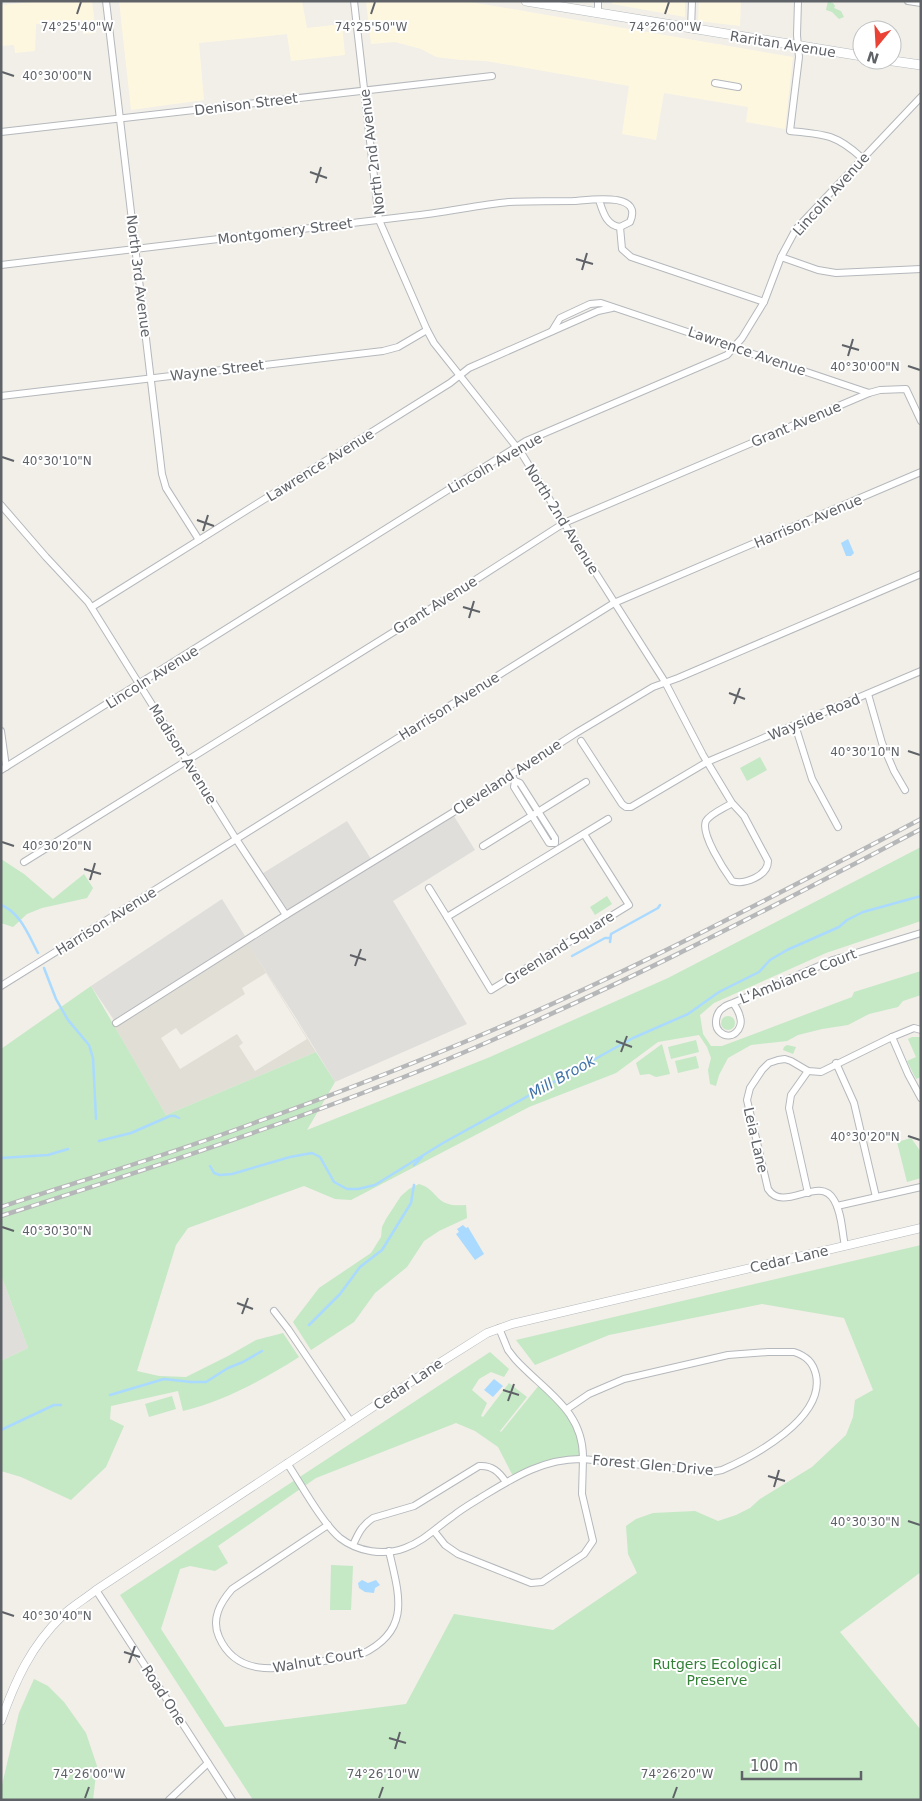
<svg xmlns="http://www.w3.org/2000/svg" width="922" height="1801" font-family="'DejaVu Sans',sans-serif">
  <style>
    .commercial { fill: #fef7e0 }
    .industrial { fill: #e0deda }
    .education { fill: #e1ded6; fill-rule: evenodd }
    .green { fill: #c5e8c5 }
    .water { fill: #aadaff }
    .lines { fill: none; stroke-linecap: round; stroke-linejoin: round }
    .stream { stroke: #aadaff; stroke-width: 2.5 }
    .minor-casing { stroke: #b5b8bc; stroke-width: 8 }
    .tertiary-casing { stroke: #b5b8bc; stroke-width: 9 }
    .secondary-casing { stroke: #b6babf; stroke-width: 10 }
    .minor { stroke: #fff; stroke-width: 6 }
    .tertiary { stroke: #fff; stroke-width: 8 }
    .secondary { stroke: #fff; stroke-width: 9 }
    .rail-casing { stroke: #b6b7b8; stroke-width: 4.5 }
    .rail { stroke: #fff; stroke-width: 2.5; stroke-dasharray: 8; stroke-linecap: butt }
    .ticks { fill: none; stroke: #5f6368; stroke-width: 2 }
    .labels { text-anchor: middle; stroke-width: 4; stroke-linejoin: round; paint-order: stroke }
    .street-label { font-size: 14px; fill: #5f6368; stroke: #fff }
    .park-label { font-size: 14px; fill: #348238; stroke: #fff }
    .water-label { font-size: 15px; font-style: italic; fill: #4174aa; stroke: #fff }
    .ticks-label { font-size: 12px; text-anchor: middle; fill: #5f6368; stroke: #fff; stroke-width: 4; stroke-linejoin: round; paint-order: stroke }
  </style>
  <rect width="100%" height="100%" fill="#f1efe8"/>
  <g class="commercial">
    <polygon points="45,1 92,1 96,33 83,34 82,20 36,24 35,51 15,53 14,45 1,46 1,5"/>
    <polygon points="119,1 302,1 307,28 342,24 345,55 291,61 287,34 199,43 204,100 131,110"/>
    <polygon points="366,1 465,1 793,57 785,129 746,122 748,107 664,93 656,140 622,134 629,86 486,61 461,60 436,57 421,49 395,42 371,44"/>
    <polygon points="612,1 685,1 685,17 612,4"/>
    <polygon points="699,1 741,1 740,26 698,21"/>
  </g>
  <g class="industrial">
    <polygon points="452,813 475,850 393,901 467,1024 335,1082 296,1018 246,941 116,1023 91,986 222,899 245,936 283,912 260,875 347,821 371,859"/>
    <polygon points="1,1275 28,1348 1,1361"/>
  </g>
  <path class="education" d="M246 940 316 1052 166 1115 113 1024ZM266 973 307 1039 255 1071 239 1046 243 1043 237 1034 180 1069 161 1038 176 1028 181 1035 245 994 242 988Z"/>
  <g class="green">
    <polygon points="828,1 833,3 835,6 834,8 841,11 844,17 839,19 832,12 826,10"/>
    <polygon points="760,757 767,770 747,781 740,768"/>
    <path d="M921 847V921L826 953 714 1003 700 1015 703 1034 711 1046H722L852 997 854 992 921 971V995L903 1001 898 1007 869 1014 848 1025 822 1029 798 1035 787 1041 751 1045 728 1058 719 1075 716 1086 710 1084 708 1070 711 1058 707 1047 699 1035 658 1042 616 1073 529 1107 351 1200 335 1199 304 1186 188 1228 176 1245 137 1371 159 1376 186 1377 228 1356 256 1340 283 1333 299 1357C263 1380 224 1401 183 1411L178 1391 111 1406 110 1419 124 1426 106 1467 71 1500 21 1477 1 1471V1361L28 1348 1 1275V1049L91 986 166 1115 316 1052 335 1082 307 1130 490 1057 668 978Z"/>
    <polygon points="1,859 24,874 53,899 84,874 93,888 87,898 42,908 27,914 13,927 1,923"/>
    <polygon points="607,896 612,904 595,915 590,907"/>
    <circle cx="728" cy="1023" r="7"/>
    <polygon points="912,1037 921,1037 921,1077 916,1079 907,1061 916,1057 908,1039"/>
    <polygon points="696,1040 699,1052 671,1059 668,1047"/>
    <polygon points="662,1044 670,1074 656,1077 649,1074 640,1075 636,1063"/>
    <polygon points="787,1045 796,1047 793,1054 783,1050 784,1047"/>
    <polygon points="696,1056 699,1068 678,1073 675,1061"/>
    <polygon points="911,1138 921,1152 921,1178 907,1182 897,1142"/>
    <path d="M419 1184C440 1190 433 1208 466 1205L467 1218 439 1231 424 1241 407 1267 375 1293 354 1322 311 1350 293 1322 319 1288 371 1253 381 1237 382 1227 386 1219 401 1196 409 1189Z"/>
    <polygon points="921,1245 921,1572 840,1632 921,1730 921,1800 253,1800 120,1595 490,1352 509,1369 504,1377 491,1372 479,1379 472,1390 487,1403 481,1416 483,1417 509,1383 527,1397 500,1431 489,1422 501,1432 540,1384 575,1420 583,1459 570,1458 514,1478 498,1447 475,1431 456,1423 316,1478 218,1546 228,1563 215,1571 190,1566 180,1569 161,1629 225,1727 406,1704 454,1614 553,1630 637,1573 628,1554 626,1526 636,1519 653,1513 695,1511 718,1521 736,1515 750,1508 760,1499 812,1467 846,1435 853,1417 855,1400 873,1390 844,1318 762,1304 609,1335 535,1365 516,1340"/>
    <polygon points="172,1396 176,1409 149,1417 145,1404"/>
    <polygon points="331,1565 353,1566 351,1610 330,1610"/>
    <polygon points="34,1679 48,1686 64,1702 86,1733 97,1766 93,1800 1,1800 1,1789 19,1713"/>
  </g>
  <g class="water">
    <polygon points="848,539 854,553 851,556 846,556 841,543"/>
    <polygon points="463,1225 466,1228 468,1227 484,1254 475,1260 456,1234 459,1232 457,1229"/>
    <polygon points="494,1379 503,1386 493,1397 484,1390"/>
    <polygon points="362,1580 368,1583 376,1580 380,1585 375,1588 374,1593 365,1592 359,1588 358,1583"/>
  </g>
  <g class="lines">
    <g class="stream">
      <path d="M1 905C20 912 29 936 38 953"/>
      <polyline points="610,942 611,934 658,908 660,905"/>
      <polyline points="572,956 605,938 610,938"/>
      <polyline points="44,968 56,999 68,1020 89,1045 93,1058 96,1119"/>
      <polyline points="99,1141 131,1133 170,1116 175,1116 179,1118"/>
      <polyline points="1,1158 48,1155 68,1149"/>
      <polyline points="414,1165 422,1157"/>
      <polyline points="210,1166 214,1173 220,1175 232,1174 290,1157 312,1153 320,1157 334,1182 347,1189 358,1189 375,1185 443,1143 633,1038 688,1014 719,992 759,972 770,960 787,950 839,927 847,920 863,912 921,896"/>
      <polyline points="309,1325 340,1294 360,1267 382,1250 411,1203 414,1185"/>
      <polyline points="110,1395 164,1379 191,1382 206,1382 228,1368 243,1362 262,1351"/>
      <polyline points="1,1430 54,1405 61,1405"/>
    </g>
    <g class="minor-casing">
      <g id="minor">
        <polyline points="106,1 162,474 166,488 199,540"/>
        <path d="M354 1 379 220 427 330 434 343 522 454 564 523 665 682 703 755 732 803 744 816 768 861C768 876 744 885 732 881 724 870 700 833 706 821 711 813 725 808 732 803"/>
        <path d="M798 1 797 35 799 57 790 131C824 134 836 134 862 158"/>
        <polyline points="908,1 921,3"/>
        <polyline points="598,13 598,1"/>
        <polyline points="691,29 692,1"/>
        <polyline points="715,83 738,87"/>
        <polyline points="1,132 492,76"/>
        <polyline points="620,227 622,249 631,257 764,302"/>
        <polyline points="781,257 818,270 836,273 921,269"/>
        <path d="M1 265C138 248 275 233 411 216 444 213 476 205 509 202 530 201 552 201 573 201 589 200 644 191 630 222L620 227C606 225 603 212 599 200"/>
        <polyline points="552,331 560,318 590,304 601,303 869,393 880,390 906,389 921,421"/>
        <polyline points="1,396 383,351 398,347 427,330"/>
        <polyline points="1,505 46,557 88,602 236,839 286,915"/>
        <polyline points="92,607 450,383 469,368 598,311 612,308"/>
        <polyline points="868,694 882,743 894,771 905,790"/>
        <polyline points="795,725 812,779 838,827"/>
        <polyline points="1,731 6,767"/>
        <polyline points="581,741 622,804 626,807 631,807 707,762 921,671"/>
        <polyline points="1,770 526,441 727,355 742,338 764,302 781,257 796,229 921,97"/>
        <polyline points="511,775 515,781 514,787 549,843 555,843 555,838 520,783 515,781"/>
        <polyline points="483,846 586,782"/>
        <polyline points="24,862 416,618 564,523 869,393"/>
        <polyline points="429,888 447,917 608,819"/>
        <polyline points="447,917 491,990 629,905 584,834"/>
        <polyline points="1,986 614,603 921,472"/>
        <path d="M733 1003C736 1007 739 1012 740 1017 744 1029 731 1042 720 1032 713 1026 716 1012 723 1008 726 1005 730 1004 733 1003L833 960 921 933"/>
        <polyline points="116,1023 286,915 452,813 576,733 653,687 678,678 921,574"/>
        <polyline points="892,1037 908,1074 921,1098"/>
        <polyline points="836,1063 854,1103 876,1197"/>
        <polyline points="808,1071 791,1095 789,1108 808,1193"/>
        <polyline points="837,1206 921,1187"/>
        <path d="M845 1246C842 1232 842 1213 834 1200 819 1174 784 1214 768 1189L747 1100 750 1088 762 1070 769 1063 778 1060 785 1059 791 1061 808 1071 821 1072 892 1037 914 1028 921 1030"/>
        <polyline points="274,1311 288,1329 351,1422"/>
        <path d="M499 1328 508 1350 515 1359C544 1391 584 1410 583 1459L712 1472 722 1470C754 1456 825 1418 816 1375 813 1362 806 1356 794 1352H768L728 1355 624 1379 589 1394 567 1409"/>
        <path d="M287 1463C301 1484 322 1523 340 1538 358 1552 384 1556 405 1548 424 1541 437 1527 453 1516 463 1508 474 1502 485 1495 516 1476 546 1458 583 1459L582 1494 593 1541 584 1554 542 1582 531 1583 458 1554 445 1545 434 1531"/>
        <path d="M328 1525 232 1589C220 1603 211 1619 219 1637 237 1678 279 1669 313 1663 329 1660 346 1657 362 1654 412 1630 399 1595 389 1551"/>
        <path d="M353 1545C358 1534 362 1525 373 1518L414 1506 479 1466C492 1465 499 1472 506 1482"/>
        <polyline points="96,1590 232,1800"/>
        <polyline points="169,1800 208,1763"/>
      </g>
    </g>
    <g class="tertiary-casing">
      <path id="tertiary" d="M1 1721C15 1681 31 1646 62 1616 72 1606 85 1599 96 1590L441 1362 487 1333 512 1324 921 1228"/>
    </g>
    <g class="secondary-casing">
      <g id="secondary">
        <polyline points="526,1 862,56"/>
        <polyline points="886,60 921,65"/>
      </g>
    </g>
    <use href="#minor" class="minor"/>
    <use href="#tertiary" class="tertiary"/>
    <use href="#secondary" class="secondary"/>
    <g class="rail-casing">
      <g id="rail">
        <path d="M1 1207C86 1179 171 1154 254 1123 328 1097 402 1068 474 1038 627 974 774 896 921 819"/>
        <path d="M1 1216C141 1171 282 1126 419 1071 591 1001 756 916 921 829"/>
      </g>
    </g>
    <use href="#rail" class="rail"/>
  </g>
  <path class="ticks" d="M77 14 81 2M371 14 375 2M665 14 669 2M2 72 14 76M310 172 327 178M316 183 321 167M576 259 593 264M582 270 587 253M842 345 859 350M848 356 853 339M908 366 920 370M2 457 14 461M197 520 214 526M203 531 208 515M463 607 480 612M469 618 474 601M729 693 745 699M734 704 740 688M908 751 920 755M2 842 14 846M84 869 101 874M90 880 95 863M350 955 366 960M355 966 361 949M616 1041 632 1047M621 1052 627 1036M908 1136 920 1140M2 1227 14 1231M237 1303 253 1309M242 1314 248 1298M503 1390 519 1395M508 1401 514 1384M768 1476 785 1481M774 1487 779 1470M908 1521 920 1525M2 1612 14 1616M124 1652 140 1657M129 1663 135 1646M389 1738 406 1743M395 1749 400 1732M85 1798 89 1787M379 1798 383 1787M673 1798 677 1787"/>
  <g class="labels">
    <g class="street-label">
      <text transform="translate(783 44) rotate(9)" y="5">Raritan Avenue</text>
      <text transform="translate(246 104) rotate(-7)" y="5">Denison Street</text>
      <text transform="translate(372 152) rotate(-97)" y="5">North 2nd Avenue</text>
      <text transform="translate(831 194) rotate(-48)" y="5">Lincoln Avenue</text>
      <text transform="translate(285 231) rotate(-7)" y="5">Montgomery Street</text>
      <text transform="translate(139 276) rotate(83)" y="5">North 3rd Avenue</text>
      <text transform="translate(747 351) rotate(19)" y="5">Lawrence Avenue</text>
      <text transform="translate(217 370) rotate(-7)" y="5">Wayne Street</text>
      <text transform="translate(796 424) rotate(-23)" y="5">Grant Avenue</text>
      <text transform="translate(495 463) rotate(-30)" y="5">Lincoln Avenue</text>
      <text transform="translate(320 465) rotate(-32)" y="5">Lawrence Avenue</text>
      <text transform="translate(562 519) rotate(58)" y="5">North 2nd Avenue</text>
      <text transform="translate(808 521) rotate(-23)" y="5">Harrison Avenue</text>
      <text transform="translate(435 605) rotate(-32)" y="5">Grant Avenue</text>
      <text transform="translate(152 677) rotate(-32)" y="5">Lincoln Avenue</text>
      <text transform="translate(449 706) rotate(-32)" y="5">Harrison Avenue</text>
      <text transform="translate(814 717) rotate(-23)" y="5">Wayside Road</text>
      <text transform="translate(183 754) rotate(58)" y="5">Madison Avenue</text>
      <text transform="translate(507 777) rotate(-33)" y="5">Cleveland Avenue</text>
      <text transform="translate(106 921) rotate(-32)" y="5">Harrison Avenue</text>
      <text transform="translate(559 948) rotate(-32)" y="5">Greenland Square</text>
      <text transform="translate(798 976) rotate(-22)" y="5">L'Ambiance Court</text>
      <text transform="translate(756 1140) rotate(77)" y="5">Leia Lane</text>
      <text transform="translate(789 1259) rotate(-13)" y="5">Cedar Lane</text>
      <text transform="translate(408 1384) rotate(-34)" y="5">Cedar Lane</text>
      <text transform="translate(653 1465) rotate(5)" y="5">Forest Glen Drive</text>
      <text transform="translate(318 1660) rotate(-10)" y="5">Walnut Court</text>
      <text transform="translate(164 1695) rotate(57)" y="5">Road One</text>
    </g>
    <g class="park-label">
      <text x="717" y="1669">Rutgers Ecological<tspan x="717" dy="16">Preserve</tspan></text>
    </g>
    <g class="water-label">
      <text transform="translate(562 1077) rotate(-29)" y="5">Mill Brook</text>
    </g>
  </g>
  <g class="ticks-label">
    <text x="77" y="31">74°25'40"W</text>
    <text x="371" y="31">74°25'50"W</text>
    <text x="665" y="31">74°26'00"W</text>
    <text x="57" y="80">40°30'00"N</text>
    <text x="865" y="371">40°30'00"N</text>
    <text x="57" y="465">40°30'10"N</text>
    <text x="865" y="756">40°30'10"N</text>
    <text x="57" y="850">40°30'20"N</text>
    <text x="865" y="1141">40°30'20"N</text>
    <text x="57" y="1235">40°30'30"N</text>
    <text x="865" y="1526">40°30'30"N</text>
    <text x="57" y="1620">40°30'40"N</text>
    <text x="89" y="1778">74°26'00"W</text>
    <text x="383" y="1778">74°26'10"W</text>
    <text x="677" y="1778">74°26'20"W</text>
  </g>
  <rect width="922" height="1801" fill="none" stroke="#5f6368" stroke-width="5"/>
  <g transform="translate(877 45) rotate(198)"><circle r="24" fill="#ffffff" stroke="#bfc1c3"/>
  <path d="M0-4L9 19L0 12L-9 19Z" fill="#ea4335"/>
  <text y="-8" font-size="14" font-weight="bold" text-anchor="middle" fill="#5f6368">N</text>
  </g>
  <path d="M742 1771v8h119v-8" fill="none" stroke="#5f6368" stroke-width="2.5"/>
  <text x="750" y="1771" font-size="15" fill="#5f6368" stroke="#ffffff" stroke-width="4" paint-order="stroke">100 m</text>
</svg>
